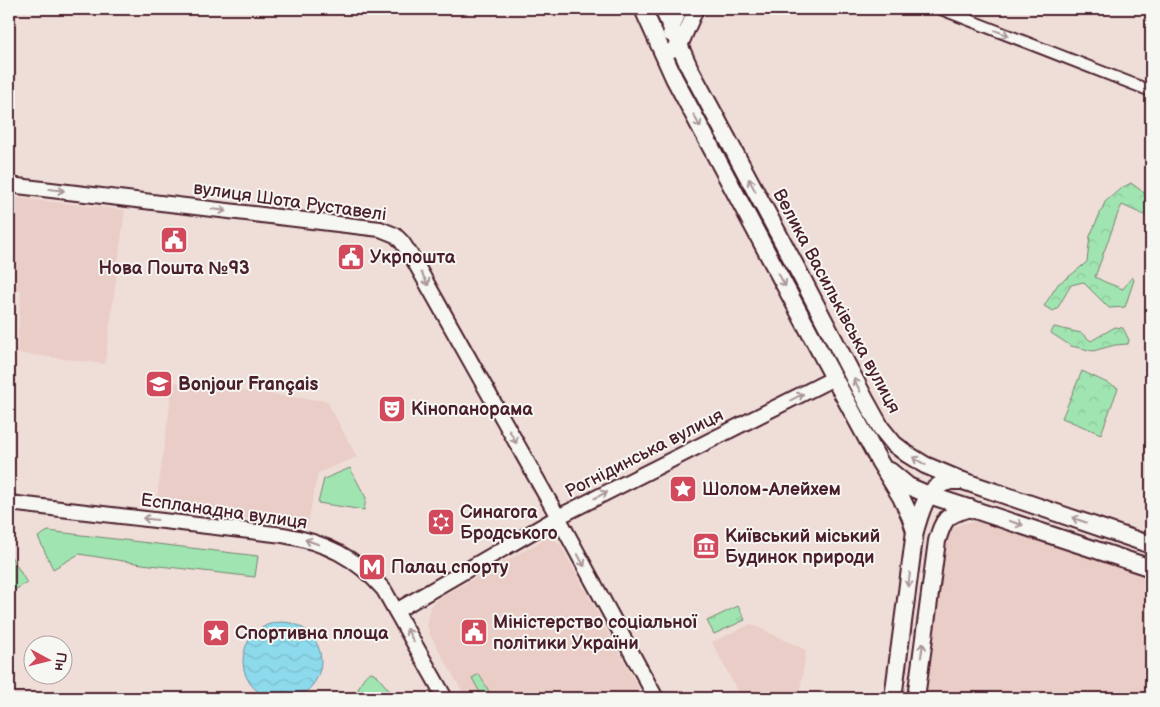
<svg xmlns="http://www.w3.org/2000/svg" width="1160" height="707" font-family="'Balsamiq Sans',sans-serif">
  <style>
    .built { fill: #eacdc6 }
    .grass { fill: #a0e5b1; stroke: #75826e }
    .forest { fill: url(#forest-crowns); stroke: #75826e }
    .park { fill: url(#park-tufts); stroke: #75826e }
    .water { fill: url(#water-waves); stroke: #728f9f }
    .lines { fill: none; stroke-linecap: round; stroke-linejoin: round }
    .street-casing { stroke: #4a1f2b; stroke-width: 14 }
    .secondary-casing { stroke: #4a1f2b; stroke-width: 18 }
    .primary-casing { stroke: #4a1f2b; stroke-width: 20 }
    .street { stroke: #f6f6f2; stroke-width: 10 }
    .secondary { stroke: #f6f6f2; stroke-width: 14 }
    .primary { stroke: #f6f6f2; stroke-width: 16 }
    .oneway { stroke: #a99598 }
    .labels { text-anchor: middle; stroke-width: 4; stroke-linejoin: round; paint-order: stroke }
    .street-label { font-size: 18px; fill: #4a1f2b; stroke: #f6f6f2 }
    .poi-label { font-size: 18px; font-weight: bold; fill: #4a1f2b; stroke: #f6f6f2; text-anchor: start }
  </style>
  <defs>
    <pattern id="forest-crowns" width="20" height="18" patternUnits="userSpaceOnUse" patternTransform="scale(1.25)"><rect width="20" height="18" fill="#a0e5b1"/><path d="M2 6a3 3 0 1 1 6 0M12 15a3 3 0 1 1 6 0" fill="none" stroke="#8bc498"/></pattern>
    <pattern id="park-tufts" width="24" height="20" patternUnits="userSpaceOnUse" patternTransform="scale(1.25)"><rect width="24" height="20" fill="#a0e5b1"/><path d="M3 7l-1-3M5 7V3M7 7l1-3M15 17l-1-3M17 17v-4M19 17l1-3" fill="none" stroke="#8bc498"/></pattern>
    <pattern id="water-waves" width="16" height="10" patternUnits="userSpaceOnUse" patternTransform="scale(1.25)"><rect width="16" height="10" fill="#8ddaed"/><path d="M0 5q4-4 8 0t8 0" fill="none" stroke="#7bbbcb"/></pattern>
  </defs>
  <rect width="100%" height="100%" fill="#efded8"/>
  <filter id="ink" filterUnits="userSpaceOnUse"><feTurbulence type="fractalNoise" baseFrequency=".02" numOctaves="2"/><feDisplacementMap in="SourceGraphic" scale="10" xChannelSelector="R" yChannelSelector="G"/><feConvolveMatrix kernelMatrix="1 2 1 2 8 2 1 2 1" color-interpolation-filters="sRGB"/></filter>
  <g filter="url(#ink)">
    <g class="built">
      <polygon points="9,197 125,210 105,364 17,353 21,290 9,288"/>
      <polygon points="173,382 327,401 357,457 318,473 307,528 156,505"/>
      <polygon points="982,521 990,522 1151,578 1151,698 921,698 943,543 948,533 955,527 964,523"/>
      <polygon points="547,538 554,539 560,544 644,698 466,698 430,635 428,628 427,621 431,607 435,601 441,597"/>
      <polygon points="751,624 806,650 799,698 741,698 712,642"/>
      <polygon points="415,693 423,693 430,698 405,698 410,694"/>
    </g>
    <g class="grass">
      <polygon points="350,468 366,498 364,510 318,503 324,479"/>
      <polygon points="48,531 258,556 255,577 142,564 79,554 53,569 38,537"/>
      <polygon points="9,553 27,583 9,593"/>
      <path d="M371 672 374 673 391 692 387 698H355C359 689 361 676 371 672Z"/>
      <polygon points="479,674 491,695 483,698 472,678"/>
    </g>
    <g class="forest">
      <polygon points="1131,183 1151,198 1151,218 1122,205 1118,213 1095,277 1105,282 1123,289 1132,277 1134,280 1125,307 1109,308 1083,282 1071,285 1057,309 1053,311 1044,306 1058,284 1071,275 1087,262 1090,236 1105,202 1120,189"/>
      <polygon points="1054,327 1081,333 1091,341 1115,327 1123,328 1129,340 1128,344 1115,345 1093,351 1071,346 1051,333"/>
      <polygon points="1082,371 1118,388 1101,434 1062,418"/>
    </g>
    <polygon class="park" points="738,606 745,620 714,634 707,621"/>
    <circle class="water" cx="282" cy="661" r="39"/>
    <g class="lines">
      <g class="street-casing">
        <polyline id="street" points="941,9 1151,91"/>
      </g>
      <g class="secondary-casing">
        <g id="secondary">
          <polyline points="670,34 680,9"/>
          <polyline points="664,54 680,46 696,9"/>
          <polyline points="9,185 380,229 395,235 402,242 412,257 558,517 656,698"/>
          <path d="M9 503 283 535C325 542 356 557 384 590L445 698"/>
          <polyline points="396,611 558,517 834,378"/>
        </g>
      </g>
      <g class="primary-casing">
        <g id="primary">
          <polyline points="643,9 674,78 834,378 879,461 901,497 910,516 915,531"/>
          <polyline points="663,9 690,69 802,278 866,401 881,428 894,444 907,454 925,465 963,481 1151,545"/>
          <polyline points="890,471 908,486 929,495 1151,568"/>
          <path d="M893 698 915 531C921 512 926 485 951 481 954 481 959 481 963 481"/>
          <path d="M916 698 937 541C944 518 946 515 970 508"/>
        </g>
      </g>
      <use href="#street" class="street"/>
      <use href="#secondary" class="secondary"/>
      <use href="#primary" class="primary"/>
    </g>
    <defs><path id="oneway-shaft" d="M-6 0H5M1.5-3L5.5 0L1.5 3" fill="none" stroke-width="1.6" stroke-linecap="round" stroke-linejoin="round" transform="scale(1.25)"/></defs>
    <g class="oneway">
      <use href="#oneway-shaft" transform="translate(1002 33) rotate(21)"/>
      <use href="#oneway-shaft" transform="translate(697 121) rotate(62)"/>
      <use href="#oneway-shaft" transform="translate(752 185) rotate(-118)"/>
      <use href="#oneway-shaft" transform="translate(57 190) rotate(7)"/>
      <use href="#oneway-shaft" transform="translate(219 210) rotate(7)"/>
      <use href="#oneway-shaft" transform="translate(425 279) rotate(61)"/>
      <use href="#oneway-shaft" transform="translate(782 280) rotate(62)"/>
      <use href="#oneway-shaft" transform="translate(857 385) rotate(-117)"/>
      <use href="#oneway-shaft" transform="translate(797 397) rotate(-27)"/>
      <use href="#oneway-shaft" transform="translate(513 437) rotate(61)"/>
      <use href="#oneway-shaft" transform="translate(919 461) rotate(-149)"/>
      <use href="#oneway-shaft" transform="translate(601 495) rotate(-27)"/>
      <use href="#oneway-shaft" transform="translate(150 519) rotate(-173)"/>
      <use href="#oneway-shaft" transform="translate(1079 520) rotate(-161)"/>
      <use href="#oneway-shaft" transform="translate(1016 523) rotate(18)"/>
      <use href="#oneway-shaft" transform="translate(312 542) rotate(-161)"/>
      <use href="#oneway-shaft" transform="translate(581 560) rotate(61)"/>
      <use href="#oneway-shaft" transform="translate(909 580) rotate(98)"/>
      <use href="#oneway-shaft" transform="translate(410 635) rotate(-119)"/>
      <use href="#oneway-shaft" transform="translate(922 650) rotate(-82)"/>
    </g>
  </g>
  <defs>
    <g id="civic-square" transform="scale(1.4375)"><rect x="-9" y="-9" width="18" height="18" rx="4" fill="#d1495b" stroke="#f6f6f2"/><path d="M-.6-6.5H3V-4.5H.6V-3L4-1V1h2V6H-6V1h2V-1L-.6-3ZM-1.2 2.5V6h2.4V2.5Z" fill="#fff"/></g>
    <g id="school-square" transform="scale(1.4375)"><rect x="-9" y="-9" width="18" height="18" rx="4" fill="#d1495b" stroke="#f6f6f2"/><path d="M0-5L7-2L0 1L-7-2ZM-4 1L0 2.5L4 1V4Q0 6-4 4Z" fill="#fff"/></g>
    <g id="theatre-square" transform="scale(1.4375)"><rect x="-9" y="-9" width="18" height="18" rx="4" fill="#d1495b" stroke="#f6f6f2"/><path d="M-5-5.5Q0-4 5-5.5V0Q5 5 0 6Q-5 5-5 0ZM-3.3-2.5H-1v1.5H-3.3ZM1-2.5H3.3v1.5H1ZM-2.8 1Q0 5.5 2.8 1Z" fill="#fff"/></g>
    <g id="sight-square" transform="scale(1.4375)"><rect x="-9" y="-9" width="18" height="18" rx="4" fill="#d1495b" stroke="#f6f6f2"/><path d="M0-6L1.8-2.2L6-1.7L2.9 1.2L3.7 5.4L0 3.3L-3.7 5.4L-2.9 1.2L-6-1.7L-1.8-2.2Z" fill="#fff"/></g>
    <g id="synagogue-square" transform="scale(1.4375)"><rect x="-9" y="-9" width="18" height="18" rx="4" fill="#d1495b" stroke="#f6f6f2"/><path d="M0-6.5L5.6 3.2H-5.6ZM0 6.5L5.6-3.2H-5.6Z" fill="#fff"/></g>
    <g id="museum-square" transform="scale(1.4375)"><rect x="-9" y="-9" width="18" height="18" rx="4" fill="#d1495b" stroke="#f6f6f2"/><path d="M0-6L6-3V-2H-6V-3ZM-5-1h2V3h-2ZM-1-1h2V3h-2ZM3-1h2V3H3ZM-6 4H6V6H-6Z" fill="#fff"/></g>
    <g id="metro-square" transform="scale(1.4375)"><rect x="-9" y="-9" width="18" height="18" rx="4" fill="#d1495b" stroke="#f6f6f2"/><path d="M-5.5 5V-5H-3L0 0L3-5H5.5V5H3V-.5L0 4L-3-.5V5Z" fill="#fff"/></g>
  </defs>
  <g fill-rule="evenodd">
    <use href="#civic-square" x="174" y="240"/>
    <use href="#civic-square" x="351" y="257"/>
    <use href="#school-square" x="159" y="384"/>
    <use href="#theatre-square" x="392" y="409"/>
    <use href="#sight-square" x="683" y="489"/>
    <use href="#synagogue-square" x="441" y="522"/>
    <use href="#museum-square" x="706" y="546"/>
    <use href="#metro-square" x="372" y="567"/>
    <use href="#civic-square" x="474" y="632"/>
    <use href="#sight-square" x="216" y="633"/>
  </g>
  <g class="labels">
    <g class="street-label">
      <text transform="translate(290 201) rotate(8)" y="6">вулиця Шота Руставелі</text>
      <text transform="translate(837 301) rotate(62)" y="6">Велика Васильківська вулиця</text>
      <text transform="translate(644 453) rotate(-27)" y="6">Рогнідинська вулиця</text>
      <text transform="translate(224 511) rotate(8)" y="6">Еспланадна вулиця</text>
    </g>
    <g class="poi-label">
      <text x="370" y="263">Укрпошта</text>
      <text x="174" y="274" text-anchor="middle">Нова Пошта №93</text>
      <text x="178" y="390">Bonjour Français</text>
      <text x="411" y="415">Кінопанорама</text>
      <text x="702" y="495">Шолом-Алейхем</text>
      <text x="460" y="518">Синагога<tspan x="460" dy="21">Бродського</tspan></text>
      <text x="725" y="542">Київський міський<tspan x="725" dy="21">Будинок природи</tspan></text>
      <text x="391" y="573">Палац спорту</text>
      <text x="493" y="628">Міністерство соціальної<tspan x="493" dy="21">політики України</tspan></text>
      <text x="235" y="639">Спортивна площа</text>
    </g>
  </g>
  <rect width="1160" height="707" fill="none" stroke="#f6f6f2" stroke-width="30"/>
  <rect x="15" y="15" width="1130" height="677" fill="none" stroke="#4a1f2b" stroke-width="2" filter="url(#ink)"/>
  <g transform="translate(48 660) rotate(97)"><circle r="24" fill="#f6f6f2" stroke="#b1a0a2"/>
  <path d="M0-4L9 19L0 12L-9 19Z" fill="#d1495b"/>
  <text y="-8" font-size="14" font-weight="bold" text-anchor="middle" fill="#4a1f2b">Пн</text>
  </g>
</svg>
